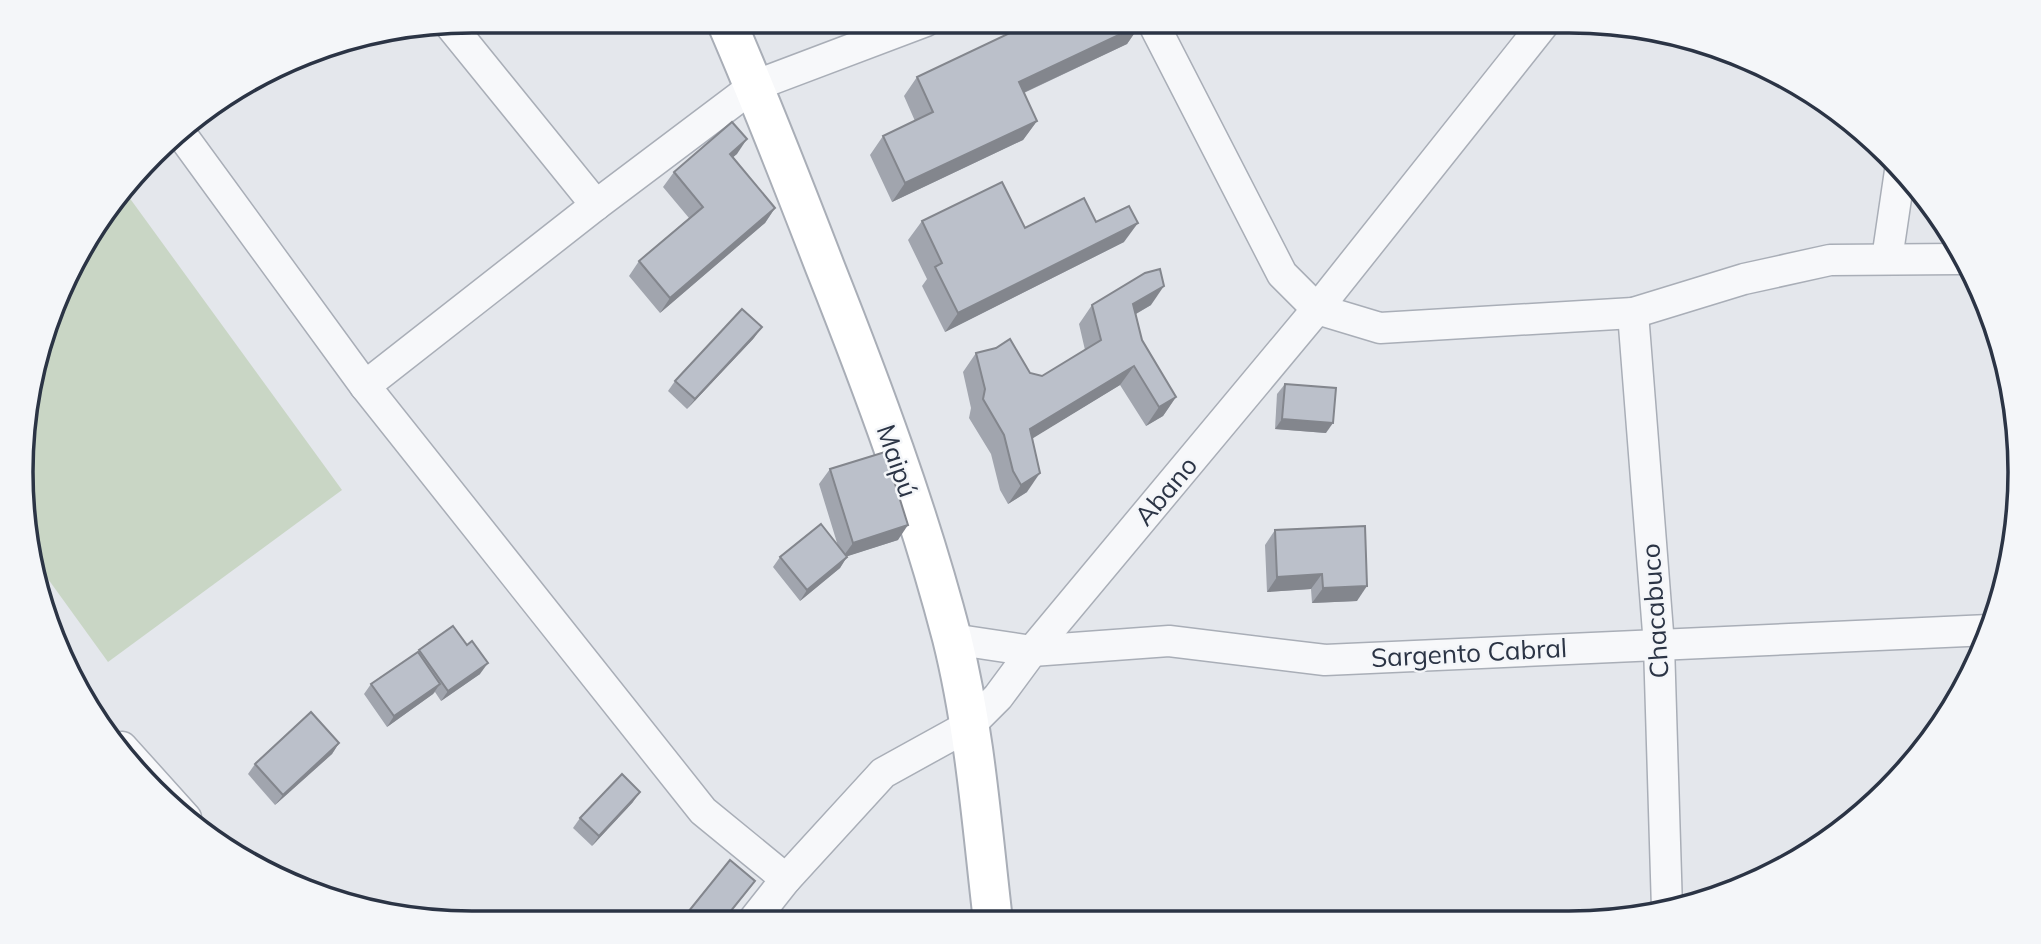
<svg xmlns="http://www.w3.org/2000/svg" width="2041" height="944" font-family="Mulish,sans-serif">
  <style>
    .grass { fill: #c9d6c5 }
    .lines { fill: none; stroke-linecap: round; stroke-linejoin: round }
    .minor-casing { stroke: #a9aeb7; stroke-width: 33 }
    .secondary-casing { stroke: #a9aeb7; stroke-width: 42 }
    .minor { stroke: #f7f8fa; stroke-width: 30 }
    .secondary { stroke: #fff; stroke-width: 38 }
    .wall { fill: #a1a5ae }
    .shaded-wall { fill: #83868d }
    .building { fill: #bbc0ca; stroke: #83868d; stroke-width: 2 }
    .labels { text-anchor: middle; stroke-width: 5; stroke-linejoin: round; paint-order: stroke }
    .street-label { font-size: 26px; fill: #2b3445; stroke: #f4f6f9 }
    .rim { fill: none; stroke: #2b3445; stroke-width: 3.5 }
  </style>
  <rect width="100%" height="100%" fill="#e4e7ec"/>
  <polygon class="grass" points="126,193 342,490 108,662 30,554 30,384 82,246"/>
  <g class="lines">
    <g class="minor-casing">
      <g id="minor">
        <polyline points="1152,21 1282,274 1317,309 1380,328 1633,313 1744,279 1830,260 1959,259"/>
        <polyline points="450,25 596,205"/>
        <polyline points="179,131 365,386 703,811 786,879"/>
        <polyline points="1887,259 1900,171"/>
        <polyline points="1633,313 1659,645 1667,909"/>
        <polyline points="365,386 596,205 754,86 926,21"/>
        <polyline points="952,639 1032,651 1169,641 1325,660 1989,630"/>
        <polyline points="122,747 186,818"/>
        <polyline points="752,922 786,879 883,773 970,725 998,697 1032,651 1317,309 1546,21"/>
      </g>
    </g>
    <g class="secondary-casing">
      <path id="secondary" d="M726 21C761 102 793 184 825 267 873 388 919 511 952 638 975 730 982 827 993 921"/>
    </g>
    <use href="#minor" class="minor"/>
    <use href="#secondary" class="secondary"/>
  </g>
  <g class="wall">
    <polygon points="1140,25 1127,44 1024,93 1037,121 1023,140 892,202 870,155 883,136 915,121 904,96 917,77"/>
    <polygon points="737,154 732,157 775,208 765,223 660,313 629,276 639,261 689,218 663,187 674,172"/>
    <polygon points="922,221 1025,228 1096,222 1124,242 945,332 922,286 927,279 908,240"/>
    <polygon points="1092,305 1151,305 1136,314 1142,340 1176,397 1163,416 1146,426 1120,385 1032,438 1027,492 1008,504 1000,490 991,454 969,418 971,408 963,372 976,353 1030,373 1042,376 1085,350 1079,324"/>
    <polygon points="754,338 687,409 668,391 675,381"/>
    <polygon points="1285,384 1326,433 1275,429 1277,394"/>
    <polygon points="830,469 898,540 847,556 840,568 800,601 773,567 780,557 838,546 819,484"/>
    <polygon points="1275,530 1357,601 1312,603 1311,589 1267,592 1265,545"/>
    <polygon points="467,645 480,674 441,701 435,692 433,694 387,727 364,694 371,684 418,652 419,650"/>
    <polygon points="339,743 332,754 275,805 248,774 255,764"/>
    <polygon points="633,802 592,846 573,828 580,818"/>
  </g>
  <g class="shaded-wall">
    <polygon points="1140,25 1127,44 1006,101 1019,82"/>
    <polygon points="1037,121 1023,140 892,202 905,183"/>
    <polygon points="747,139 737,154 719,169 730,154"/>
    <polygon points="775,208 765,223 660,313 670,298"/>
    <polygon points="1138,223 1124,242 945,332 958,313"/>
    <polygon points="1164,286 1151,305 1120,323 1133,304"/>
    <polygon points="762,327 754,338 687,409 695,399"/>
    <polygon points="1134,366 1120,385 1017,448 1030,429"/>
    <polygon points="1176,397 1163,416 1146,426 1159,407"/>
    <polygon points="1282,419 1333,423 1326,433 1275,429"/>
    <polygon points="1040,473 1027,492 1008,504 1021,485"/>
    <polygon points="908,525 898,540 842,558 853,543"/>
    <polygon points="847,557 840,568 800,601 807,590"/>
    <polygon points="1322,574 1311,589 1267,592 1277,577"/>
    <polygon points="1367,586 1357,601 1312,603 1323,588"/>
    <polygon points="488,663 480,674 441,701 448,691"/>
    <polygon points="440,684 433,694 387,727 394,716"/>
    <polygon points="339,743 332,754 275,805 283,795"/>
    <polygon points="640,792 633,802 592,846 599,836"/>
  </g>
  <g class="building">
    <polygon points="1035,21 1138,21 1140,25 1019,82 1037,121 905,183 883,136 933,112 917,77"/>
    <polygon points="732,122 747,139 730,154 775,208 670,298 639,261 703,207 674,172"/>
    <polygon points="1002,182 1025,228 1084,198 1096,222 1129,206 1138,223 958,313 935,267 942,263 922,221"/>
    <polygon points="1160,269 1164,286 1133,304 1142,340 1176,397 1159,407 1134,366 1030,429 1040,473 1021,485 1013,471 1004,435 983,399 985,389 976,353 996,348 1010,339 1030,373 1042,376 1101,340 1092,305 1145,273"/>
    <polygon points="742,309 762,327 695,399 675,381"/>
    <polygon points="1285,384 1336,388 1333,423 1282,419"/>
    <polygon points="885,452 908,525 853,543 830,469"/>
    <polygon points="821,524 847,557 807,590 780,557"/>
    <polygon points="1365,526 1367,586 1323,588 1322,574 1277,577 1275,530"/>
    <polygon points="453,626 467,645 472,641 488,663 448,691 419,650"/>
    <polygon points="418,652 440,684 394,716 371,684"/>
    <polygon points="311,712 339,743 283,795 255,764"/>
    <polygon points="622,774 640,792 599,836 580,818"/>
    <polygon points="730,860 755,881 722,922 680,922"/>
  </g>
  <g class="labels">
    <g class="street-label">
      <text transform="translate(897 461) rotate(71)" y="9">Maipú</text>
      <text transform="translate(1166 491) rotate(-50)" y="9">Abano</text>
      <text transform="translate(1655 611) rotate(-94)" y="9">Chacabuco</text>
      <text transform="translate(1469 653) rotate(-3)" y="9">Sargento Cabral</text>
    </g>
  </g>
  <path d="M0 0H2041V944H0ZM472 33H1569A439 439 0 0 1 2008 472V472A439 439 0 0 1 1569 911H472A439 439 0 0 1 33 472V472A439 439 0 0 1 472 33Z" fill="#f4f6f9" fill-rule="evenodd"/>
  <path class="rim" d="M472 33H1569A439 439 0 0 1 2008 472V472A439 439 0 0 1 1569 911H472A439 439 0 0 1 33 472V472A439 439 0 0 1 472 33Z"/>
</svg>
